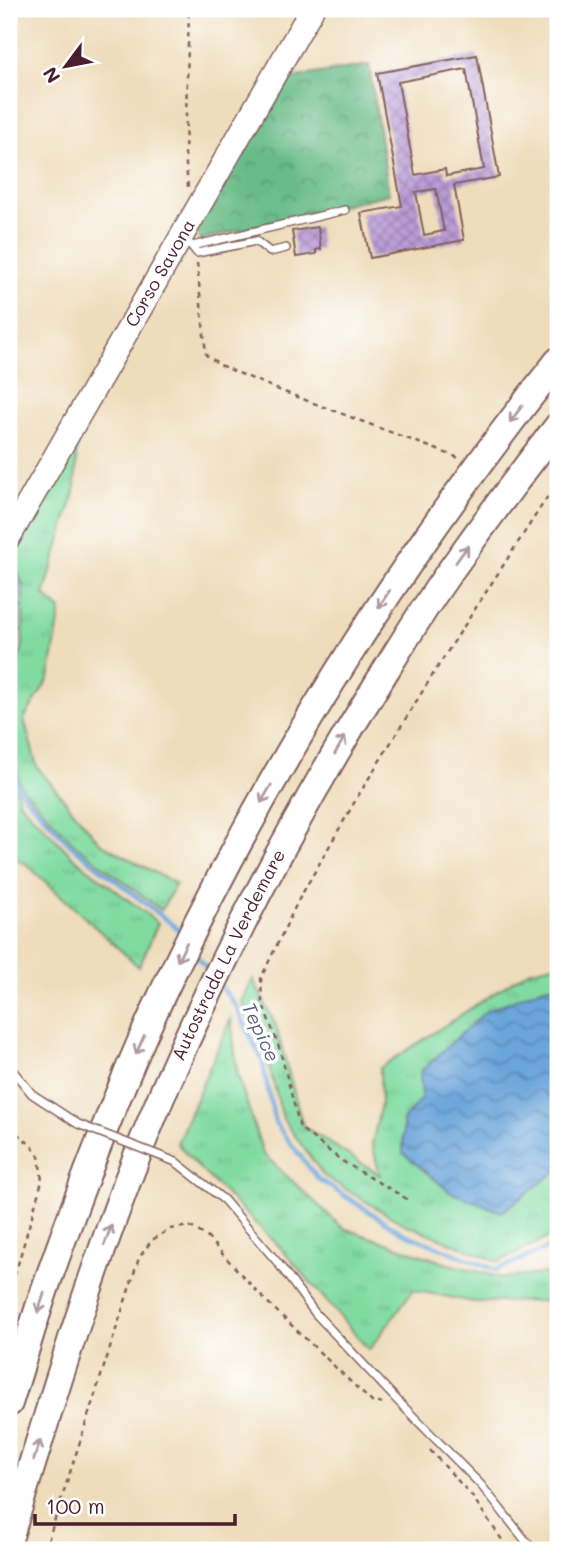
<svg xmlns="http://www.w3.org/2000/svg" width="567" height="1559" font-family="Mali,sans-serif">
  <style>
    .grass { fill: url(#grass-tufts); stroke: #667d66; stroke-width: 2 }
    .forest { fill: url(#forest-crowns); stroke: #596d59; stroke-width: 2 }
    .water { fill: url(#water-waves); stroke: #5a6282; stroke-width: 2 }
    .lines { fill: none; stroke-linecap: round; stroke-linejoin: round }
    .stream { stroke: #6aa5da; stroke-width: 4.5 }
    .building { fill: url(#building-cross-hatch); fill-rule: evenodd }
    .service-casing { stroke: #83615d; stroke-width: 10 }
    .primary-casing { stroke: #83615d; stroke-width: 26 }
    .motorway-casing { stroke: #83615d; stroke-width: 30 }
    .path { stroke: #83615d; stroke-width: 2.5; stroke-dasharray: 5 5; stroke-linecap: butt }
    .service { stroke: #fff; stroke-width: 7 }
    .primary { stroke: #fff; stroke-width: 23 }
    .motorway { stroke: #fff; stroke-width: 26 }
    .service-bridge-casing { stroke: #83615d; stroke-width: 10; stroke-linecap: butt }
    .service-bridge { stroke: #fff; stroke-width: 7 }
    .oneway { stroke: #ae9aa0 }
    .labels { text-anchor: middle; stroke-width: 7; stroke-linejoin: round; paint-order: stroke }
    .street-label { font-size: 18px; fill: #4a1f2b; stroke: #fff }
    .water-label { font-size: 19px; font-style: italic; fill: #585b7a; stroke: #fff }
  </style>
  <defs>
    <pattern id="grass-tufts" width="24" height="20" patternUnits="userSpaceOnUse" patternTransform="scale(1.75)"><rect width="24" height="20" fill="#81dba1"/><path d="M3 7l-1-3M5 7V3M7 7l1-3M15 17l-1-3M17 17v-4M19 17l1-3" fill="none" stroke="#71bc8b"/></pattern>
    <pattern id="forest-crowns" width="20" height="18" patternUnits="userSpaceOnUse" patternTransform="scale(1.75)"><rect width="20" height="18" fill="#68bb87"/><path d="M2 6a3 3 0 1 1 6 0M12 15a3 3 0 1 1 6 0" fill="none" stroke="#58976f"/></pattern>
    <pattern id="water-waves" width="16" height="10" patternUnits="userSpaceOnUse" patternTransform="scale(1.75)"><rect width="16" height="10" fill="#6aa5da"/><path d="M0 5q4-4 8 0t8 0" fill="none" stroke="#5986b1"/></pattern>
    <pattern id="building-cross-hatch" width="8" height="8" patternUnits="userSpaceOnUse" patternTransform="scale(1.75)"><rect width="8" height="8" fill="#ba9cd7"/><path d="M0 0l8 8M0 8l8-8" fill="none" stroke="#997faf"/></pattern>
  </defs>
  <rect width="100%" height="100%" fill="#fff"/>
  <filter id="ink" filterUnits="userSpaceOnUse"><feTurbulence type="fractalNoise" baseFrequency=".0143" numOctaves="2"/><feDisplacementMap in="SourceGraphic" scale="14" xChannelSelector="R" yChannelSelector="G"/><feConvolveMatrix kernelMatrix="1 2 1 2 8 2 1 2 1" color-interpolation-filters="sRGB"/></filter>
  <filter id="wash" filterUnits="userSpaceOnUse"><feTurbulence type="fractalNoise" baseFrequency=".00686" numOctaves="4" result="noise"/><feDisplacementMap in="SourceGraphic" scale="28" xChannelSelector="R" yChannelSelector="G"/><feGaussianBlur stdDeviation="1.57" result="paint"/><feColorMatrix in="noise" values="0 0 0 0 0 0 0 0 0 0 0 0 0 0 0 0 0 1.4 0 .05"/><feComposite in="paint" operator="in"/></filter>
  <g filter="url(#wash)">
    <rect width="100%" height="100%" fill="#eedcba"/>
    <g class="grass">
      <polygon points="77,437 75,490 44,595 61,610 49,678 24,719 37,767 100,843 176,884 161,910 73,843 20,785 9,732 9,687 23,646 23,585 9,554"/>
      <polygon points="9,767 20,803 73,857 158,923 139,967 25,863 9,857 11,841 9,830"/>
      <polygon points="558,964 558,1233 498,1262 400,1222 324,1176 283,1119 267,1059 242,1002 253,979 276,1026 303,1126 380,1175 372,1144 381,1104 380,1068 528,971"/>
      <polygon points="231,1018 237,1072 263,1154 343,1228 445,1263 503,1278 558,1272 558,1301 474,1302 413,1290 369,1350 278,1245 197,1166 177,1143"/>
    </g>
    <polygon class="forest" points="369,65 389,194 199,240 196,222 291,78"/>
    <polygon class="water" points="558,985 558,1170 502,1212 450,1192 403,1153 403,1120 422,1098 420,1072 486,1011 544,987"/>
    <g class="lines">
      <g class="stream">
        <polyline points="9,565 19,585 18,645 9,676"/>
        <polyline points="9,746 17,787 69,844 177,928 181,934"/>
        <polyline points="194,952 208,970"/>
        <polyline points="222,988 236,1006 262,1060 275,1123 318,1179 403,1233 496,1270 558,1244"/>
      </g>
    </g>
    <g id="blocks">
      <g class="building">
        <path d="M477 55 499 177 454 185 464 240 370 258 361 213 402 206 377 73ZM466 69 484 169 446 176 445 169 415 175 398 82ZM436 189 444 231 424 235 416 192Z"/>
        <polygon points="318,227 321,249 316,250 316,254 296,257 292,231"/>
      </g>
    </g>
  </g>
  <g filter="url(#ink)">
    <use href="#blocks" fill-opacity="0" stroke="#83615d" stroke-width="2"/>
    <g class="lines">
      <g class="service-casing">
        <g id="service">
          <polyline points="190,244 197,253 256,241 270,252 286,248"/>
          <polyline points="192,246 345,210"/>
          <polyline points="9,1066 32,1094 78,1124"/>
          <polyline points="176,1162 224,1200 278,1263 315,1313 397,1400 481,1485 533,1550"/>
        </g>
      </g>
      <g class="primary-casing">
        <g id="primary">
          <path id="s1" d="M9 537 312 9"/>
        </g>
      </g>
      <g class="motorway-casing">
        <g id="motorway">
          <path d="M9 1403C22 1363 33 1323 47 1283 83 1181 122 1078 169 980 274 759 406 552 558 361"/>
          <path id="s2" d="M9 1539C56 1387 102 1234 165 1088 226 948 297 813 378 683 402 644 426 604 453 567 487 519 522 472 558 426"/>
        </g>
      </g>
      <g class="path">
        <polyline points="188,187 185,154 189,9"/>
        <polyline points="197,263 206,355 222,366 279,390 459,458"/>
        <polyline points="9,1127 31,1145 39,1156 42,1181 9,1295"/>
        <polyline points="407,1199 342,1161 300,1128 280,1050 262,1002 261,978 298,901 358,796 435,671 548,496 558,500"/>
        <polyline points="430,1450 472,1496 509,1550"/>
        <polyline points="45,1550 139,1258 152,1240 170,1229 189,1226 206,1236 264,1299 374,1404 384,1402"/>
      </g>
      <use href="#service" class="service"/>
      <use href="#primary" class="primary"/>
      <use href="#motorway" class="motorway"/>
      <g class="service-bridge-casing">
        <polyline id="service-bridge" points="78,1124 176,1162"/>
      </g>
      <use href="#service-bridge" class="service-bridge"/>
    </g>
    <defs><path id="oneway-shaft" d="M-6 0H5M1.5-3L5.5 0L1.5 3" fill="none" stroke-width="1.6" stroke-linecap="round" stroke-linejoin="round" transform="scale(1.75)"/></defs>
    <g class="oneway">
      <use href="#oneway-shaft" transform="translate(516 414) rotate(127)"/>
      <use href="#oneway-shaft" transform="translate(462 554) rotate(-54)"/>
      <use href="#oneway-shaft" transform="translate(384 599) rotate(123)"/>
      <use href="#oneway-shaft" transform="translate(340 745) rotate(-60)"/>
      <use href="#oneway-shaft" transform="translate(266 794) rotate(120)"/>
      <use href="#oneway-shaft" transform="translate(182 952) rotate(116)"/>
      <use href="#oneway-shaft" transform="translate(140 1045) rotate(114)"/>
      <use href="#oneway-shaft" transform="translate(108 1235) rotate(-70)"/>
      <use href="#oneway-shaft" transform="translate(41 1303) rotate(108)"/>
      <use href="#oneway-shaft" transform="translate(37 1450) rotate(-72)"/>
    </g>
  </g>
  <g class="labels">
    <g class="street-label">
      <text dy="6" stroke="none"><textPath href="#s1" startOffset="304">Corso Savona</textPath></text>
      <text dy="6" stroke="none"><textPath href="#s2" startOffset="625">Autostrada La Verdemare</textPath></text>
    </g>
    <g class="water-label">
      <text transform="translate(261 1032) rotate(65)" y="7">Tepice</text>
    </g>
  </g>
  <rect width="567" height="1559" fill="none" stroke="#fff" stroke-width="35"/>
  <g transform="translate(66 66) rotate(238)" stroke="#ffffff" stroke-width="5" paint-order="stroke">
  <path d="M0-5L12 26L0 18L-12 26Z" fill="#4a1f2b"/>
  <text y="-10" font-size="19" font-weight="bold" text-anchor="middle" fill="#4a1f2b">N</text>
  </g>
  <path d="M35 1514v10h200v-10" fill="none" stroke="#4a1f2b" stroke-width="3.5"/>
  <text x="46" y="1514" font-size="21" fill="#4a1f2b" stroke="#ffffff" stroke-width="5" paint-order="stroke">100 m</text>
</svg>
